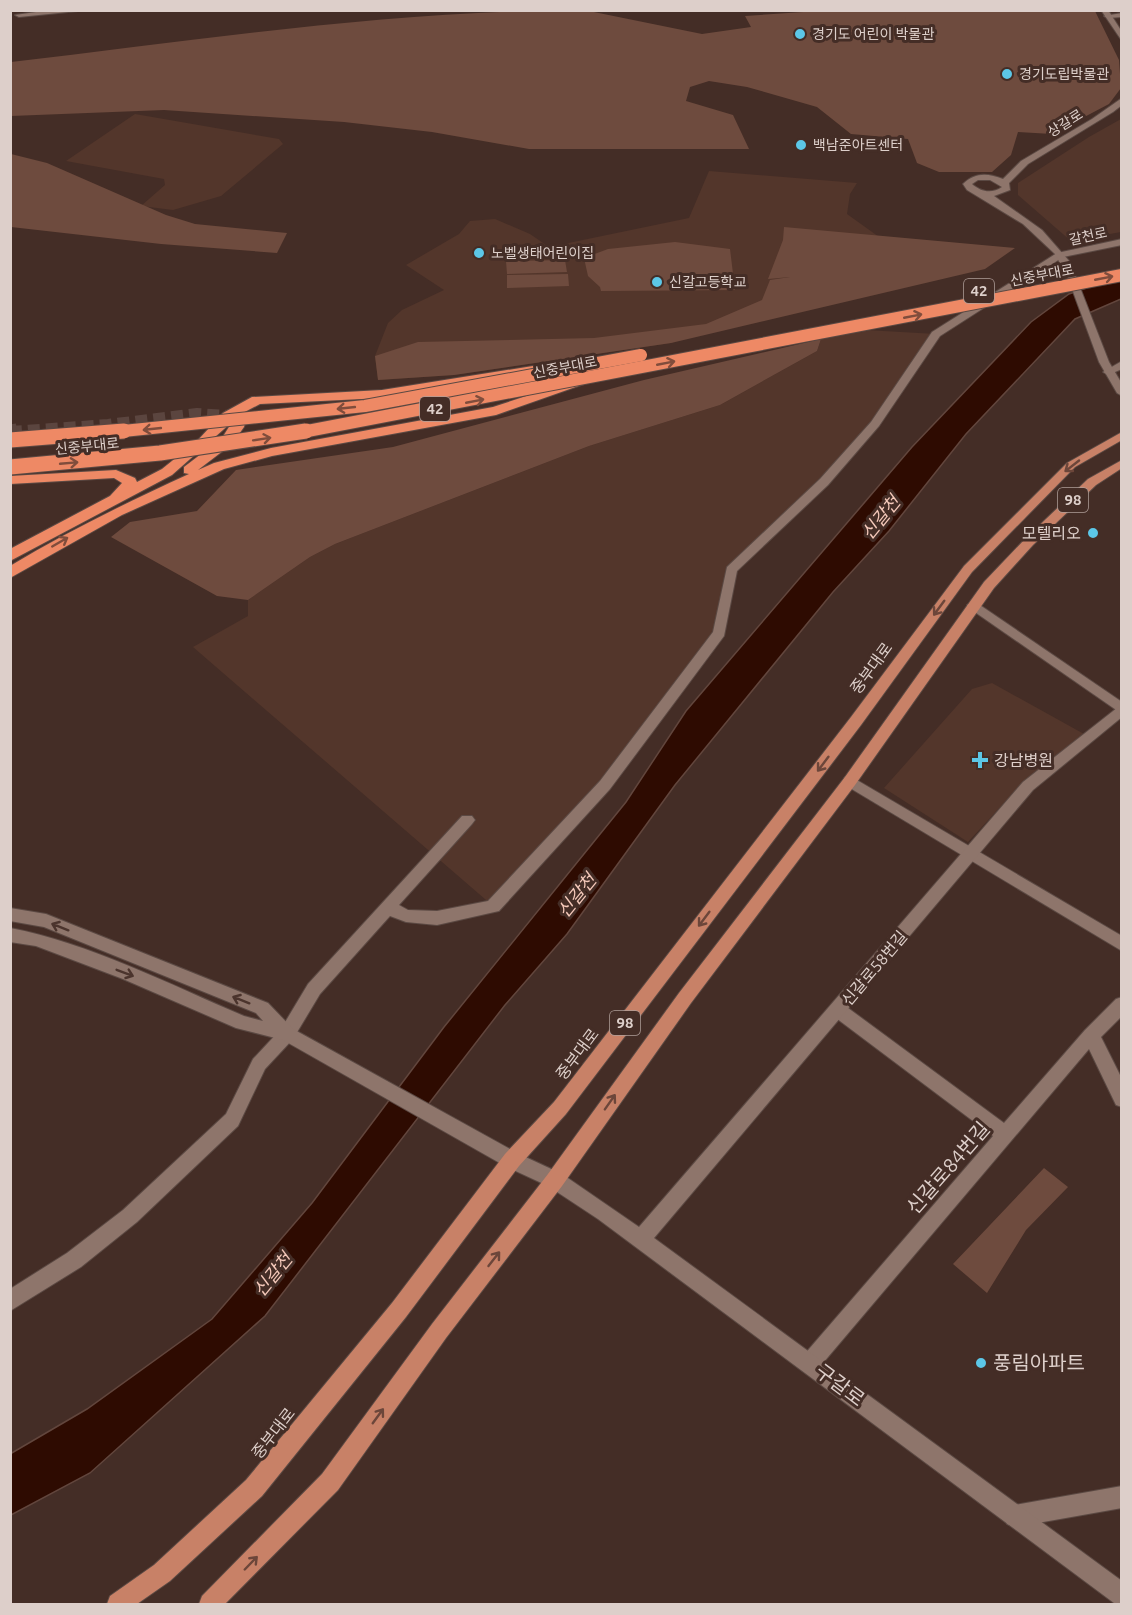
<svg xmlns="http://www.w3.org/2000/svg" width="1132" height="1615" font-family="Ubuntu,'Noto Sans KR',sans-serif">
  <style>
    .built { fill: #53362b }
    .green { fill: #6e4b3e }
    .water { fill: #2e0b01; stroke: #62463d; stroke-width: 1.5 }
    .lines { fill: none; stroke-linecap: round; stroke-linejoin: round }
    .highway-tunnel-far1 { stroke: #5b453f; stroke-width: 12; stroke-dasharray: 12 6; stroke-linecap: butt }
    .highway-tunnel { stroke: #5b453f; stroke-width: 15; stroke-dasharray: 15 8; stroke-linecap: butt }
    .street-casing { stroke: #5b4943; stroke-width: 2 }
    .secondary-casing { stroke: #5b4943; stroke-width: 2 }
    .primary-casing { stroke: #5b4943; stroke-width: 2 }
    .highway-casing { stroke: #5b4943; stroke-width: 2 }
    .street { fill: #8e756b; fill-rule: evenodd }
    .secondary { fill: #8e756b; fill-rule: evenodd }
    .primary { fill: #c88167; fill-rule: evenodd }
    .highway { fill: #ee8965; fill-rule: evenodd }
    .highway-bridge-far1-casing { stroke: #5b4943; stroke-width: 14; stroke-linecap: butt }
    .highway-bridge-casing { stroke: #5b4943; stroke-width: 17; stroke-linecap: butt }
    .highway-bridge-far1 { stroke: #ee8965; stroke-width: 12 }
    .highway-bridge { stroke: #ee8965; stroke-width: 15 }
    .oneway { stroke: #804d3c }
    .oneway2 { stroke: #6c463a }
    .oneway3 { stroke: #4b342d }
    .poi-dot { fill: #5cc7e7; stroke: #442d26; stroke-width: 2 }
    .labels { text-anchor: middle; stroke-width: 6; stroke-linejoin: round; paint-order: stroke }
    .far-poi-label { font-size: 14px; fill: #ddcfca; stroke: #442d26; text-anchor: start }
    .far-street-label { font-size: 14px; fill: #ddcfca; stroke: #442d26 }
    .shield { fill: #442d26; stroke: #af9e99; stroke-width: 1.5 }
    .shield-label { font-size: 15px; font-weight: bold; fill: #ddcfca }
    .poi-label { font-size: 16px; fill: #ddcfca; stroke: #442d26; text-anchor: end }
    .street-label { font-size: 16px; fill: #ddcfca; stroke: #442d26 }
    .water-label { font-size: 18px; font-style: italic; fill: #f5c9ba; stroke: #442d26 }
    .near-street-label { font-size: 20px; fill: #ddcfca; stroke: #442d26 }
    .near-poi-label { font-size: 20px; fill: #ddcfca; stroke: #442d26; text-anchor: start }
  </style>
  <rect width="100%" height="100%" fill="#442d26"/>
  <g class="built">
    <polygon points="135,114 279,139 283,144 221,196 173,210 141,206 165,185 164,179 66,161"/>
    <polygon points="1121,119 1121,232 1071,241 1018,195 1018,183 1089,137"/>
    <polygon points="709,171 857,183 850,194 847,214 914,262 671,343 454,375 378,380 375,356 388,323 402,310 444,290 406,265 459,234 470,221 495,219 530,234 549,247 689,218"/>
    <polygon points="866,330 936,334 875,424 731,570 719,633 605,785 493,906 193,647 248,616 248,600 310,557 335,544 589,446 720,405 817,351 821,339"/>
    <polygon points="992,683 1084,734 1019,787 968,842 884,788 972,689"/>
  </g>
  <g class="green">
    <path d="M584 10 702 34 751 27 745 16 833 10 1095 11 1119 60 1121 88 1109 104 1052 134 1018 132 1011 155 992 172H939L917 163 908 139 851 134 817 107 747 87 709 81 690 87 686 101 733 115 749 149H529L432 132 344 122 164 110 11 116V62C201 40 392 10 584 10Z"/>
    <polygon points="11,154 47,163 166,215 195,224 287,233 277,253 161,244 11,227"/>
    <polygon points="784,227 1015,248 985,269 671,343 454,375 378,380 375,356 418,342 594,338 706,324 762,300 770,280 790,277 768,279 783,240"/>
    <polygon points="675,242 730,249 735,290 601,291 600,287 588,276 584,258 608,249"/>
    <polygon points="565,260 567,272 507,274 506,261"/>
    <polygon points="568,274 569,286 507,288 507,275"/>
    <polygon points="821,339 817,351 720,405 589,446 335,544 310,557 248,600 217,596 111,537 130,522 197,511 236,470 393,447 644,380"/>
    <polygon points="1044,1168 1068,1187 1026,1230 987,1293 953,1264"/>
  </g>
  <polygon class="water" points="1121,276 1121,299 1075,319 966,434 889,531 833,592 675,785 567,934 505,1005 265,1316 90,1473 11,1515 10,1454 87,1409 212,1319 312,1203 444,1027 626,802 686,711 912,447 1031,322 1069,294"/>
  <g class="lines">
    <polyline class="highway-tunnel-far1" points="10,432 108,425 197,414 228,416"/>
    <polyline class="highway-tunnel" points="10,432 17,431"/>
    <g class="street-casing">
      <g id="street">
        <polygon points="50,10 88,10 19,17 15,15"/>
        <polygon points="1122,13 1122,17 1108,18 1104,16"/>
        <polygon points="1122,239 1122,245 1063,257 940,336 879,426 828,485 737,571 724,636 610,789 499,911 437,925 406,922 390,916 320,994 293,1039 265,1069 238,1126 137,1222 81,1267 10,1311 10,1289 67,1253 123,1210 226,1114 253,1059 281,1029 308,984 462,816 472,816 475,820 472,824 399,905 408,910 437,911 488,901 600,781 713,632 727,567 820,479 871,422 932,332 1057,253"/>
        <polygon points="1122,361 1122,369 1108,375 1103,372"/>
        <polygon points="974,601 1122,702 1122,714 969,608 967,605"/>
        <polygon points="850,776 1122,936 1122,951 845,785 843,781 845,777"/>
        <polygon points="1122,997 1122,1016 1101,1037 1122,1079 1122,1107 1116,1105 1089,1049 817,1370 810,1373 803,1370 800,1363 803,1356 993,1136 832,1015 830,1010 832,1005 838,1003 844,1005 1004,1123 1085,1030 1116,999"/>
        <polygon points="1122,1486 1122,1508 1015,1527 1007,1524 1004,1516 1007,1508 1015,1505"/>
      </g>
    </g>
    <g class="secondary-casing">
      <g id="secondary">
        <polygon points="1101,10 1108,10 1122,32 1122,41"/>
        <path d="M1122 98V105L1113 112 1028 164 1009 183 1010 190 994 196 1042 230 1070 262 1109 362 1122 384V396L1117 393 1099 362 1068 278 1055 254 1023 224 967 190 963 184C975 172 988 173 1003 179L1021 161 1092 119ZM978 180H990L1002 187C992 194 981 192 972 184Z"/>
        <path d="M1122 704V717L1033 790 654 1238 1122 1581V1604L1114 1603 598 1219 548 1186 505 1166 283 1040 236 1028 123 979 36 946 10 942V928C89 943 171 985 244 1016L263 1021 256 1013 44 927 10 921V908L46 914 268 1003 293 1029 519 1154 562 1174 639 1227 1023 782Z"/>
      </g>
    </g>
    <g class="primary-casing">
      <g id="primary">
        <polygon points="1122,432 1122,440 1075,467 972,572 861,725 566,1114 519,1166 406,1317 262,1496 170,1581 137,1604 107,1604 110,1596 154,1565 246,1480 392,1303 505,1154 554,1102 851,717 964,566 1067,463"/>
        <polygon points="1122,460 1122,468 1096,485 1033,545 994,588 855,785 691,1003 562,1186 446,1338 338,1490 225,1604 199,1604 202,1596 322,1474 432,1324 548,1174 679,993 845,777 984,582 1025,539 1088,479"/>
      </g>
    </g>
    <g class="highway-casing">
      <path id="highway" d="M564 361 569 362V368L382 398 260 404 239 415 246 420 244 427 232 444 198 470 214 463 271 448 493 407 593 374 598 373 604 377 496 415 272 456 224 469 122 515 10 578V566C68 531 128 502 189 474L184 473V467L222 438 232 422 172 475 10 561V549L110 496 122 483 114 478 10 484V476L116 470 135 478 137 482 162 469 198 440 223 413 252 397 382 390Z"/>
    </g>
    <use href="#street" class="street"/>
    <use href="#secondary" class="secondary"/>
    <use href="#primary" class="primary"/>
    <use href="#highway" class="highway"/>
    <g class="highway-bridge-far1-casing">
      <g id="highway-bridge-far1">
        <polyline points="104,433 365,406 641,355"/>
        <polyline points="297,433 1122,275"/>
      </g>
    </g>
    <g class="highway-bridge-casing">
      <g id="highway-bridge">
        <polyline points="10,440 124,431"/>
        <polyline points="10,467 160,453 306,431"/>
      </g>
    </g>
    <use href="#highway-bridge-far1" class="highway-bridge-far1"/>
    <use href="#highway-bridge" class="highway-bridge"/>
  </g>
  <defs><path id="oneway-shaft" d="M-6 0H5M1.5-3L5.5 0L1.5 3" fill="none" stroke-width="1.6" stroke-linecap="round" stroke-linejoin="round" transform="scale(1.5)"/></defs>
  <g class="oneway">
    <use href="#oneway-shaft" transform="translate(1104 278) rotate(-11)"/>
    <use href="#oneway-shaft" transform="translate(913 316) rotate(-11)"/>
    <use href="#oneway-shaft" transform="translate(666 363) rotate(-11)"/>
    <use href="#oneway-shaft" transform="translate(475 401) rotate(-11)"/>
    <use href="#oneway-shaft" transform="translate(346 408) rotate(174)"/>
    <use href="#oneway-shaft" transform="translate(152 429) rotate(174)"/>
    <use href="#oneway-shaft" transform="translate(262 439) rotate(-9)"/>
    <use href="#oneway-shaft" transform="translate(69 463) rotate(-5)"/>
    <use href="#oneway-shaft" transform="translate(60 542) rotate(-30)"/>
  </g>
  <g class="oneway2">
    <use href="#oneway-shaft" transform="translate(1072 466) rotate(142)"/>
    <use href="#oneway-shaft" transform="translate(939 608) rotate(126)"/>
    <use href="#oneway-shaft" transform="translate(823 764) rotate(127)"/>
    <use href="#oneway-shaft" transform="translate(704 919) rotate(127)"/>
    <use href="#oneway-shaft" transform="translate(610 1102) rotate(-55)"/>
    <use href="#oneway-shaft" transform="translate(494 1259) rotate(-52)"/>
    <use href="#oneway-shaft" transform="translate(378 1416) rotate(-54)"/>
    <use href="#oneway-shaft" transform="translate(251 1563) rotate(-46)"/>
  </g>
  <g class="oneway3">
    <use href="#oneway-shaft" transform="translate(60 927) rotate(-158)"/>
    <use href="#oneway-shaft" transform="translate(125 973) rotate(21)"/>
    <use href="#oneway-shaft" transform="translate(241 1000) rotate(-158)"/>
  </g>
  <g class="poi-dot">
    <circle cx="800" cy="34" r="6"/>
    <circle cx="1007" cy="74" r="6"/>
    <circle cx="801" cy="145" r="6"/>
    <circle cx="479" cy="253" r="6"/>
    <circle cx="657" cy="282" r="6"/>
    <circle cx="1093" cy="533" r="6"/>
    <path d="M977 751h6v6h6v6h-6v6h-6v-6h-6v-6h6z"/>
    <circle cx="981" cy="1363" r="6"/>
  </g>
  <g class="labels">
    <g class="far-poi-label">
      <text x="812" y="39">경기도 어린이 박물관</text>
      <text x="1019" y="79">경기도립박물관</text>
      <text x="813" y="150">백남준아트센터</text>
      <text x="491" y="258">노벨생태어린이집</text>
      <text x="669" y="287">신갈고등학교</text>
    </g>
    <g class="far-street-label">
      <text transform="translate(1065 123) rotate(-32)" y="5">상갈로</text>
      <text transform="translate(1088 236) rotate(-12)" y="5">갈천로</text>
      <text transform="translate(1042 275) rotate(-11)" y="5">신중부대로</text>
      <text transform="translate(565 367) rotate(-11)" y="5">신중부대로</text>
      <text transform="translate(87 446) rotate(-6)" y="5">신중부대로</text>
    </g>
    <g class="shield">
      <rect x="964" y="279" width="30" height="24" rx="4.5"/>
      <rect x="420" y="397" width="30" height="24" rx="4.5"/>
      <rect x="1058" y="488" width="30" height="24" rx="4.5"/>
      <rect x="610" y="1011" width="30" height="24" rx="4.5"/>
    </g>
    <g class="shield-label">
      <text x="979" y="296">42</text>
      <text x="435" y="414">42</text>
      <text x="1073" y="505">98</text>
      <text x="625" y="1028">98</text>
    </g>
    <g class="poi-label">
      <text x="1081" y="539">모텔리오</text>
      <text x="994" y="766" text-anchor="start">강남병원</text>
    </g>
    <g class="street-label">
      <text transform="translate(871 668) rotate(-54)" y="6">중부대로</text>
      <text transform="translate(874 968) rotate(-50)" y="6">신갈로58번길</text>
      <text transform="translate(577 1054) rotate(-53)" y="6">중부대로</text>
      <text transform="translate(273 1433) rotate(-52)" y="6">중부대로</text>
    </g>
    <g class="water-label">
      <text transform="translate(881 518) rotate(-51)" y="6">신갈천</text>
      <text transform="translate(577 896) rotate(-51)" y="6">신갈천</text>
      <text transform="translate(273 1275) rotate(-51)" y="6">신갈천</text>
    </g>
    <g class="near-street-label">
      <text transform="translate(948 1168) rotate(-49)" y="7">신갈로84번길</text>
      <text transform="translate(840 1385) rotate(37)" y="7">구갈로</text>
    </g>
    <g class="near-poi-label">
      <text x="993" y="1370">풍림아파트</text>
    </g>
  </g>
  <rect width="1132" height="1615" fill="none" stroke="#ddcfca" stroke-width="24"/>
</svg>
